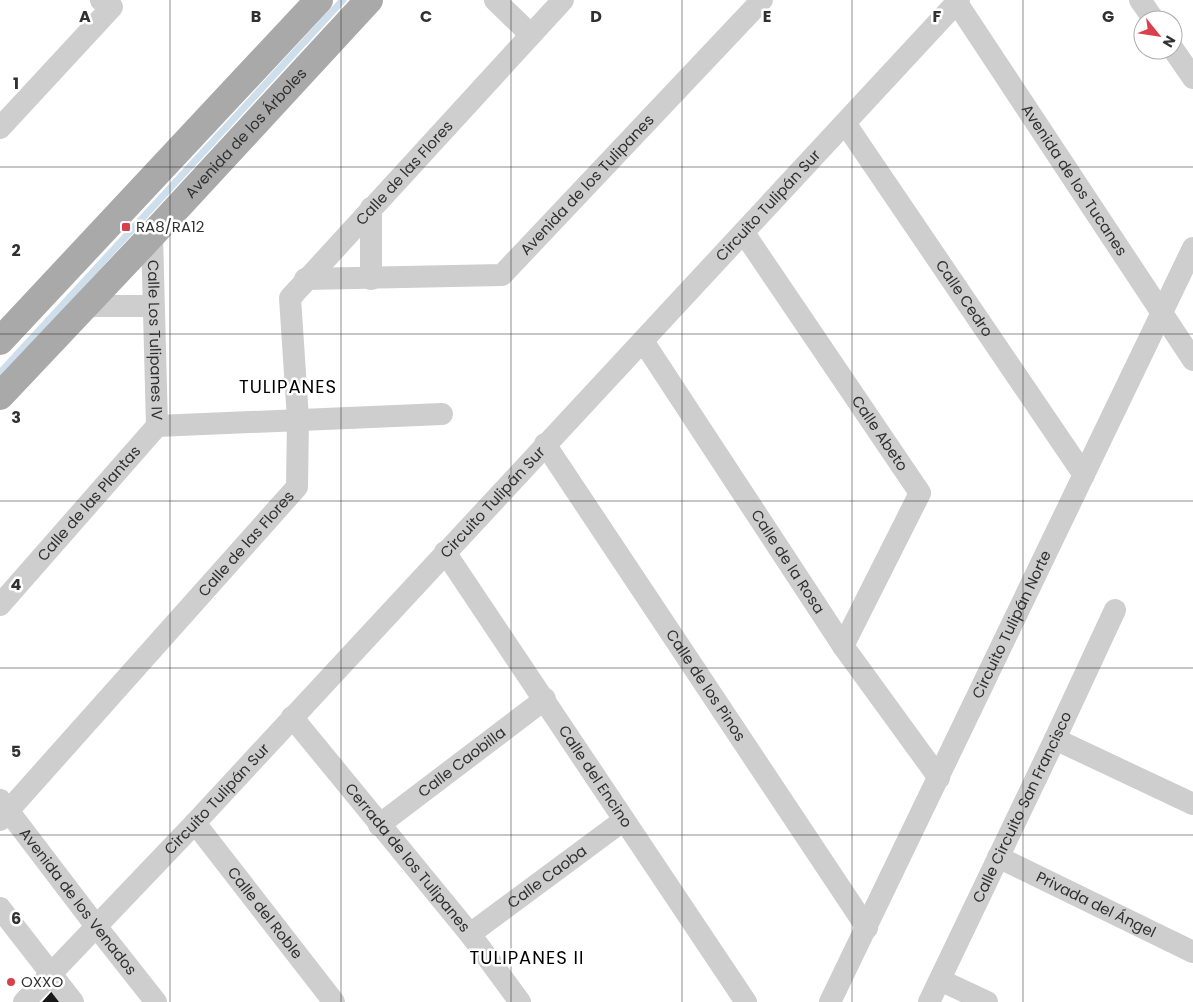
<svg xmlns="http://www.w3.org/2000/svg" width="1193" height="1002" font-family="Poppins,sans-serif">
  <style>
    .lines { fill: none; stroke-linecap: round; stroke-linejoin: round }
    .stream { stroke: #cedfeb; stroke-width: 7 }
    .building { fill: #181818 }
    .minor { stroke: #cecece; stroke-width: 22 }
    .major { stroke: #a9a9a9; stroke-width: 28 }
    .grid { fill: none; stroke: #313131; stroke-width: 1; stroke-opacity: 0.55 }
    .poi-dot { fill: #da404b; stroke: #fff; stroke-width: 2 }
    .labels { text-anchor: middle; stroke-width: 5; stroke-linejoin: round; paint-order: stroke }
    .street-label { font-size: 15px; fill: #313131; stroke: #fff }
    .poi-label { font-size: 15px; fill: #313131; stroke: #fff; text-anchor: start }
    .quarter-label { font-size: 18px; letter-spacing: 1px; fill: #000; stroke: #fff }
    .grid-label { font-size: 16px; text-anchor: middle; font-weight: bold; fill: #313131; stroke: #fff; stroke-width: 5; stroke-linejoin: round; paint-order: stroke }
  </style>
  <rect width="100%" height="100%" fill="#fff"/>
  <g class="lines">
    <polyline class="stream" points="0,373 343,0"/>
  </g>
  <polygon class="building" points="52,991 60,1002 42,1002"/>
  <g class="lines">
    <g class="minor">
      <polyline points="495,0 530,34"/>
      <path id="s1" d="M955 0 1193 360"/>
      <polyline points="1140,0 1154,20"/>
      <polyline points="1173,49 1193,78"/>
      <path id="s2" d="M845 123 1084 475"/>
      <polyline points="0,128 112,7 101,0"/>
      <polyline points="371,208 371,279"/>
      <path id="s3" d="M744 233 920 493 843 646"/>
      <path id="s4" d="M152 235 157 426"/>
      <path id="s5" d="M305 279 502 275 762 0"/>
      <polyline points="85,306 153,306"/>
      <path id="s6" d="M643 341 843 646 939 778"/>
      <polyline points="157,426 442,414"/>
      <path id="s7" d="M545 444 867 928"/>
      <path id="s8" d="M445 552 746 1002"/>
      <path id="s9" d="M0 605 157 426"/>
      <path id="s10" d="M292 717 470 934 520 1002"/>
      <polyline points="1055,739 1193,804"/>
      <path id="s11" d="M0 800 96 926 156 1002"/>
      <path id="s12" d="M0 820 297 487 298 419 290 298 563 0"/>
      <path id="s13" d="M195 823 334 1002"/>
      <path id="s14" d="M379 825 545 699"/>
      <path id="s15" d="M998 857 1193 952"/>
      <polyline points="0,908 73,1002"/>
      <path id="s16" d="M470 934 624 820"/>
      <polyline points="940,980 987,1002"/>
      <path id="s17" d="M24 1002 195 823 959 0"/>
      <path id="s18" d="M830 1002 1193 248"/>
      <path id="s19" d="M929 1002 1055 739 1115 610"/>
    </g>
    <g class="major">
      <polyline points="0,341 319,0"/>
      <path id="s20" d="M0 396 152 235 369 0"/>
    </g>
  </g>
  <path class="grid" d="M170 0V1002M341 0V1002M511 0V1002M682 0V1002M852 0V1002M1023 0V1002M0 167H1193M0 334H1193M0 501H1193M0 668H1193M0 835H1193"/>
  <g class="poi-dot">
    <rect x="121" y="222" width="10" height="10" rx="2.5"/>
    <circle cx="11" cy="982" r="5"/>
  </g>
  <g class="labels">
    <g class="street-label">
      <text dy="5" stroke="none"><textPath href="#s20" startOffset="360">Avenida de los Árboles</textPath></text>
      <text dy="5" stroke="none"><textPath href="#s12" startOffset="805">Calle de las Flores</textPath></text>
      <text dy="5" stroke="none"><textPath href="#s1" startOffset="216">Avenida de los Tucanes</textPath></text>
      <text dy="5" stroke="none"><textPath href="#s5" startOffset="321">Avenida de los Tulipanes</textPath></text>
      <text dy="5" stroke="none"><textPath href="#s17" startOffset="1090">Circuito Tulipán Sur</textPath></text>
      <text dy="5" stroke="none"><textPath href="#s2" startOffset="212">Calle Cedro</textPath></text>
      <text dy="5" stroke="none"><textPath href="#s4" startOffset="105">Calle Los Tulipanes IV</textPath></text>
      <text dy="5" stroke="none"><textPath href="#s3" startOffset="242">Calle Abeto</textPath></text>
      <text dy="5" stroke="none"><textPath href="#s17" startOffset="685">Circuito Tulipán Sur</textPath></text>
      <text dy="5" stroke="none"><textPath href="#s9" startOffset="135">Calle de las Plantas</textPath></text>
      <text dy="5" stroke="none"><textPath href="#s12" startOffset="370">Calle de las Flores</textPath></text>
      <text dy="5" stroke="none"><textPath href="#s6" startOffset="264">Calle de la Rosa</textPath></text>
      <text dy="5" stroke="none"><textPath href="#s18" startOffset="419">Circuito Tulipán Norte</textPath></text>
      <text dy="5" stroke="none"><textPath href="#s7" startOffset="290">Calle de los Pinos</textPath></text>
      <text dy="5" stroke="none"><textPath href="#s14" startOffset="104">Calle Caobilla</textPath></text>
      <text dy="5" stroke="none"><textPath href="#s8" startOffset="270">Calle del Encino</textPath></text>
      <text dy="5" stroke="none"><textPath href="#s17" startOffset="280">Circuito Tulipán Sur</textPath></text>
      <text dy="5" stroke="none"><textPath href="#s19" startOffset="216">Calle Circuito San Francisco</textPath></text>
      <text dy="5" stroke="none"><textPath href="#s10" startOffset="182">Cerrada de los Tulipanes</textPath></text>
      <text dy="5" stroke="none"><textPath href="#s16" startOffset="96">Calle Caoba</textPath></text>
      <text dy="5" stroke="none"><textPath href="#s11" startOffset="128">Avenida de los Venados</textPath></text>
      <text dy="5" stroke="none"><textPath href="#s15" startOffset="109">Privada del Ángel</textPath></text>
      <text dy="5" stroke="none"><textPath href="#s13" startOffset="114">Calle del Roble</textPath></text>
    </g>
    <g class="poi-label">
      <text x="136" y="232">RA8/RA12</text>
      <text x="21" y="987">OXXO</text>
    </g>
    <g class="quarter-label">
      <text x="288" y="393">TULIPANES</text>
      <text x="527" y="964">TULIPANES II</text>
    </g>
  </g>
  <g class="grid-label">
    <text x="85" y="22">A</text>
    <text x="256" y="22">B</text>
    <text x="426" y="22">C</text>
    <text x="596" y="22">D</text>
    <text x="767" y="22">E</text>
    <text x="937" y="22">F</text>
    <text x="1108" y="22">G</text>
    <text x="16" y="89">1</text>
    <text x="16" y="256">2</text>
    <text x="16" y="423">3</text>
    <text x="16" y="590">4</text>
    <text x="16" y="757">5</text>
    <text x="16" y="924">6</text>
  </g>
  <g transform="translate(1158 35) rotate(120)"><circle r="24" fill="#ffffff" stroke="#adadad"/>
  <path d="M0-4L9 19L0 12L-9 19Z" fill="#da404b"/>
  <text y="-8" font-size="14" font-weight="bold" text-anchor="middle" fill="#313131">N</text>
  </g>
</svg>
